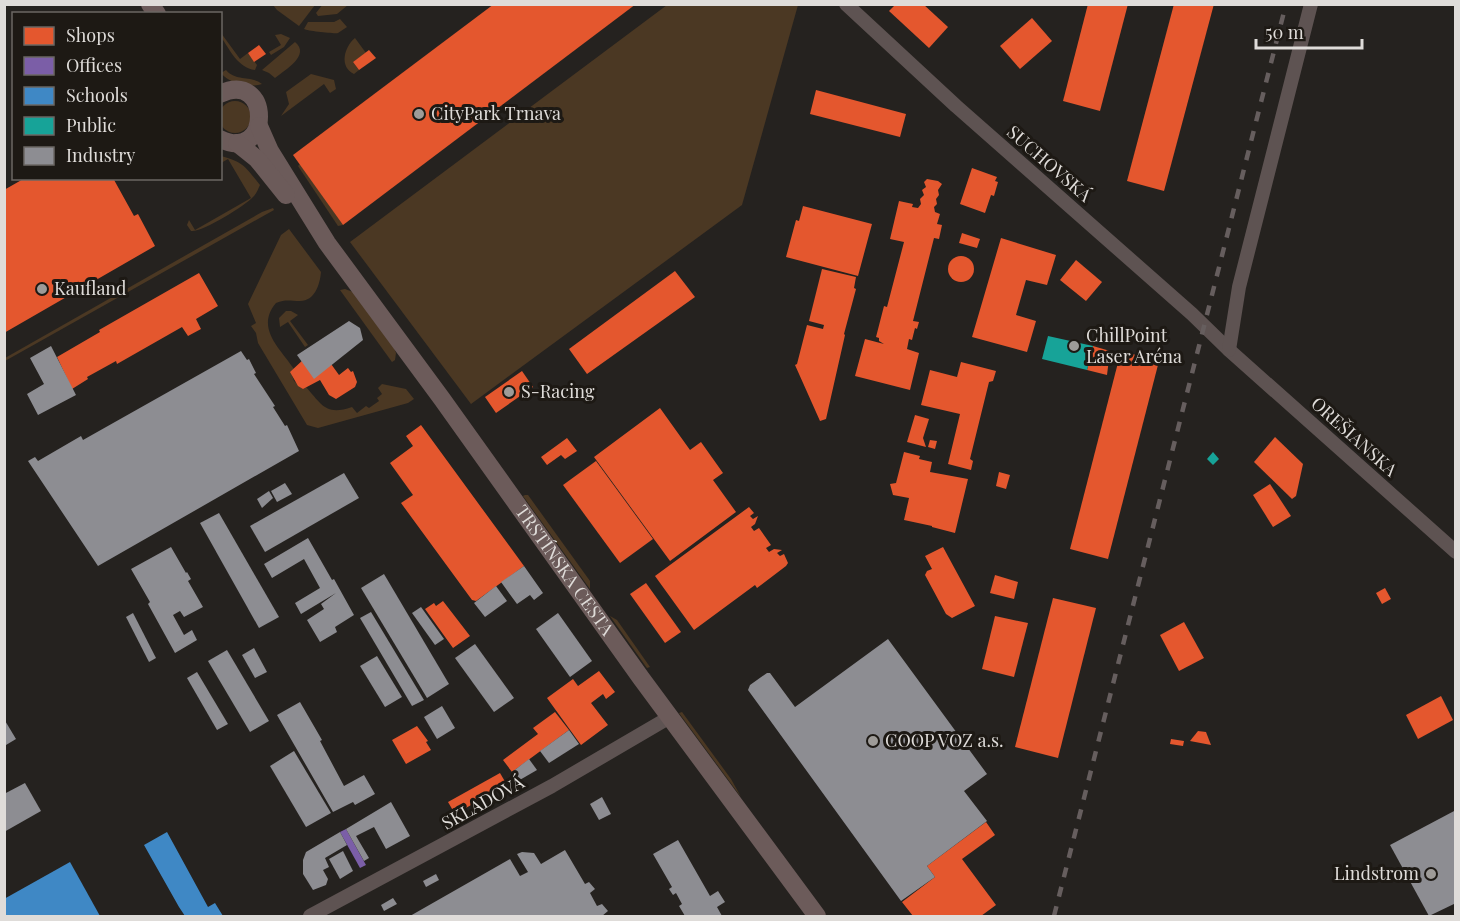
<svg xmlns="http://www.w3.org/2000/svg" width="1460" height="921" font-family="'Playfair Display',serif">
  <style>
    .green { fill: #4b3823 }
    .shops { fill: #e4572e }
    .offices { fill: #7b5ea7 }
    .schools { fill: #3f88c5 }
    .public { fill: #17a398 }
    .industry { fill: #8d8d92 }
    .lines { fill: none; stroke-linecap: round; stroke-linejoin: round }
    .minor { stroke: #5e5352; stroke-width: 14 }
    .major { stroke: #6c5b5a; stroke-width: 18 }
    .rail { stroke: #665e5e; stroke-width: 4.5; stroke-dasharray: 10 10; stroke-linecap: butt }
    .poi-dot { fill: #9e9b98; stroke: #1d1914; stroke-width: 2 }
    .labels { text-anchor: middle; stroke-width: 6; stroke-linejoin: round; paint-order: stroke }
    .poi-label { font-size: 18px; fill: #dfdcd9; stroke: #1d1914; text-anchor: start }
    .street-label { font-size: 18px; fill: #dfdcd9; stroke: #1d1914 }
  </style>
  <rect width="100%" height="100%" fill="#25221f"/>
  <g class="green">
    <polygon points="323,4 348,4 348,5 337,14 318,16 316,13"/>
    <polygon points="273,5 315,5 299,26 277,10"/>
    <polygon points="667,5 798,5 742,205 471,404 350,242"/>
    <path d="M340 19 347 27C344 29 341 31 338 33 335 34 308 31 304 29L308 22H334Z"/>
    <path d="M221 33 240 59 248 53 257 65 255 70C238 68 230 50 221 37Z"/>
    <polygon points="281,34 290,38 284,47 271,55 269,52 281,45 275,35"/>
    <path d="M355 38 366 53 353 62 359 70 354 74C339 67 344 47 355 38Z"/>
    <path d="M295 42C311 55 285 70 275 78L269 73 262 70Z"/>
    <path d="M226 70C236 82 251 75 262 84 249 88 230 84 221 73Z"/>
    <polygon points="311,74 334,80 336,89 330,93 324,84 281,116 289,104 286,92"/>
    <circle cx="235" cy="117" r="16"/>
    <path d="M221 156C243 162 245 166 260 185 258 189 257 193 253 197 245 206 201 233 191 231L187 225 189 220 195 230 251 198 228 159 221 163Z"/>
    <polygon points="300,164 343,225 338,226 298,166"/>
    <polygon points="273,208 274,210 5,361 5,358 262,212"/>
    <path d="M289 229 321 272C320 284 315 301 300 301 290 301 286 299 276 303 255 328 280 348 294 369L291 372 294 381 303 389 306 387C322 405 326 416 352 407L357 413 366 406 369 408 379 401 377 398 382 394 378 388 382 384 406 389 414 399 408 403 318 428 307 425 258 343 256 333 251 326 256 323 248 304 281 235Z"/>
    <polygon points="345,289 353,292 394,348 396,353 395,360 392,362 340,290"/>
    <polygon points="286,311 291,311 298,315 290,321 308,345 305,347 288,322 280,327 279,318"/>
    <polygon points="525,495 528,495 590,581 590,589 523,496"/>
    <polygon points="610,616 617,620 650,667 647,668"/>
    <polygon points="682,712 731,779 741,797 679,713"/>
  </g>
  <g class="shops">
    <polygon points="494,4 636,4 343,225 293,155"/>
    <polygon points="896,4 923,4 948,27 929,48 889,11"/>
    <polygon points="1088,4 1128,4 1100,111 1063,101"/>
    <polygon points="1174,4 1214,4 1164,191 1127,181"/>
    <polygon points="1032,18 1052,41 1020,69 1000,46"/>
    <polygon points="259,45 266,54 254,62 248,53"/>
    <polygon points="369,50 376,58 359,70 353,62"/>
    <polygon points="816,90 906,114 900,137 810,114"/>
    <polygon points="972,168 997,177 995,181 998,182 994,196 991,195 985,213 960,204"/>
    <polygon points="25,178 113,178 134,216 138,214 155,246 4,333 4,190"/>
    <polygon points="927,179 938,181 942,184 938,190 939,195 936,199 937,204 934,207 935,212 940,214 937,224 942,225 939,239 934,238 913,321 919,322 917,329 915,328 912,340 909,339 907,349 919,353 910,390 855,376 865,339 884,344 879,341 879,338 876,337 884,306 887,307 904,242 890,239 899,201 913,204 912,207 918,208 921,204 920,199 924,195 922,190 926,187 924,182"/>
    <polygon points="803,206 872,224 858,276 786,257 796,220 799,221"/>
    <polygon points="962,233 980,239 977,248 959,243"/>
    <polygon points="1001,238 1056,255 1047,285 1026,280 1016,315 1036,321 1027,352 972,337"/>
    <circle cx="961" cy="269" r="13"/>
    <polygon points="1076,260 1102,282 1086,301 1060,280"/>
    <polygon points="822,269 856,277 854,288 856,289 844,334 845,335 826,419 820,421 795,365 797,364 807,325 823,329 824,325 809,321"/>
    <polygon points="675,271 695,297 587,374 569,349"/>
    <polygon points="199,273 218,306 196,319 201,329 188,336 182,327 117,364 116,361 87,377 88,379 72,389 57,357 100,332 99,330"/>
    <polygon points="1093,346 1110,351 1107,375 1087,370"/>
    <polygon points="315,347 321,347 321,350 339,375 348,368 351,372 353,371 357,382 355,387 336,399 329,395 320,380 303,389 298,386 290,372 304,359 308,351"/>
    <polygon points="1121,351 1159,361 1108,559 1070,549"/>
    <polygon points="961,362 996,371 993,381 989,382 970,459 973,461 971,470 948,464 960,414 921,405 930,370 957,377"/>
    <polygon points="522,371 533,387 496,413 485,397"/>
    <polygon points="660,408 690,450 701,442 723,473 713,480 736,512 670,561 594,457"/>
    <polygon points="915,415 929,419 923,438 926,447 907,442"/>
    <polygon points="421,425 524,566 476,601 472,600 401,503 413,495 390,463 413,446 406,436"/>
    <polygon points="1275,437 1303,464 1296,496 1292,499 1254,462"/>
    <polygon points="567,438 577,451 565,459 561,455 547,465 541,457"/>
    <polygon points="930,440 937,441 935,449 928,447"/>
    <polygon points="904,452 920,456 919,459 932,462 930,472 968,479 955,533 932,527 932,526 904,520 909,498 893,495 890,484 896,483"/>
    <polygon points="596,461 653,539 620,563 563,485"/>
    <polygon points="999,472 1010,475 1006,489 996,486"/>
    <polygon points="1270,484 1291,516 1273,527 1253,495"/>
    <polygon points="749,507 754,513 750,516 753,519 758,516 755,524 751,527 754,531 759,528 771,545 766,548 769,552 774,549 782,550 777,553 780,556 784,554 788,563 786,566 757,588 755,585 694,630 655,576"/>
    <polygon points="943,547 975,606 952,618 946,614 925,575 927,571 932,569 925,556"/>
    <polygon points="995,575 1018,582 1014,599 990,593"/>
    <polygon points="646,583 681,632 665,643 630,594"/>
    <polygon points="1385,588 1391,599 1382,604 1376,593"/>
    <polygon points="1053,598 1096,608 1058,758 1015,747"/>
    <polygon points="443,601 470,636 453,648 425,609 434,603 436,606"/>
    <polygon points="995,616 1028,623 1014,677 982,669"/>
    <polygon points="1184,622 1204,658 1179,671 1160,635"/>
    <polygon points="599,671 615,692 606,699 603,694 591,703 608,725 581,745 547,698 573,679 578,686"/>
    <polygon points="1441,696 1453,720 1418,739 1406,715"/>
    <polygon points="555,712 569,730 512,772 503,760 538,734 533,728"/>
    <polygon points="417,726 428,741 426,742 431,750 406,764 392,740"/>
    <polygon points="1198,731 1206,732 1211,745 1190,741"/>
    <polygon points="1171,739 1184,741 1183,746 1170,744"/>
    <polygon points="500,773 507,785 455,814 448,802"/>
    <polygon points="986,822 995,835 962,859 996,905 981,916 913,916 902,902 935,877 927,866"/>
  </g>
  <polygon class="offices" points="346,829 366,865 360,868 340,832"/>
  <g class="schools">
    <polygon points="167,832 208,907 215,903 223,916 185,916 179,907 144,845"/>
    <polygon points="70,862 100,916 4,916 4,899"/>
  </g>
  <g class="public">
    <polygon points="1048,336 1093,346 1087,370 1042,359"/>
    <polygon points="1213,452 1219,459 1213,465 1207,459"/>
  </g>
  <g class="industry">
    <polygon points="349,321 360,328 363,340 314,379 297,355"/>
    <polygon points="51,346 76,395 38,415 27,394 44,384 30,358"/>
    <polygon points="241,351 247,360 249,359 256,373 254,374 275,406 273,407 285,426 287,425 299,451 98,566 28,461 35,457 38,461 81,436 83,440"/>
    <polygon points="344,473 359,498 265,552 250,526"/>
    <polygon points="285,483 292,494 277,502 271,491"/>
    <polygon points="269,491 273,498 262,508 257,499"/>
    <polygon points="219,513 279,617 259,628 200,523"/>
    <polygon points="308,538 332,580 334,579 354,615 335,627 337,632 320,642 307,620 324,609 321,604 336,593 301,614 295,603 320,588 304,559 272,578 264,564"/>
    <polygon points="171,547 186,573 187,572 191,579 188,581 203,607 184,617 180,611 173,615 184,635 192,630 197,640 175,653 148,604 150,602 131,569"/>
    <polygon points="524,566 543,593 534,600 530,595 517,604 501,582"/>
    <polygon points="384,574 449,684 427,698 361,588"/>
    <polygon points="496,586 507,601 485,617 474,603"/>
    <polygon points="421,607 444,639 435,645 412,613"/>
    <polygon points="371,612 424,700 412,706 360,618"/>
    <polygon points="133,613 156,658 149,662 126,617"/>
    <polygon points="558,613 592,661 570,677 536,629"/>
    <polygon points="888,639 987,774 964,791 987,821 927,866 935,877 901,901 748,690 750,685 767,673 770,673 795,707"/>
    <polygon points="475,644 514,698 494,712 455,658"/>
    <polygon points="254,648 267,672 255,678 242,655"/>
    <polygon points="227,650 269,721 250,732 208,661"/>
    <polygon points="377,656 402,697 385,707 360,666"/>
    <polygon points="197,672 228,724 217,730 187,678"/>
    <polygon points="300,702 322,740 320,741 344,786 364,775 375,794 355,805 353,802 333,812 277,715"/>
    <polygon points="442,706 455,728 437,739 424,717"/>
    <polygon points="4,719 16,739 6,745 4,742"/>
    <polygon points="569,730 579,744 549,763 540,751"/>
    <polygon points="294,751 331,813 306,827 270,766"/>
    <polygon points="529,759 537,770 518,781 512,772"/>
    <polygon points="25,783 41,811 4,832 4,794"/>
    <polygon points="602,797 611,814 599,820 590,804"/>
    <polygon points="391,802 410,836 386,849 374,827 356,836 369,858 364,861 346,829"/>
    <polygon points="1456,810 1456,903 1429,916 1390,845"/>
    <polygon points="340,832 347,845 325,858 329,867 323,870 328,879 326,885 313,890 303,874 303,860 306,852"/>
    <polygon points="678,840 710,896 718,891 725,902 717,907 722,916 685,916 679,906 682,904 676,893 673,895 669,889 672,887 653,854"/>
    <polygon points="565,850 585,884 589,882 595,889 590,893 597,906 602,904 608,911 602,916 410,916 510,859 520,876 528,872 517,854 522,852 534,853 541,864"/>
    <polygon points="343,851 353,871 340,879 329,859"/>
    <polygon points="436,874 439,880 426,887 423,881"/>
    <polygon points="393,898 397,904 384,911 381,905"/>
  </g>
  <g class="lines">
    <g class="minor">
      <polyline points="846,4 956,106 1192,314 1229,350 1456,552"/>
      <polyline points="1229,350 1239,287 1311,4"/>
      <polyline points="310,916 552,786 670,717"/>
    </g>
    <g class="major">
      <polyline points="150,4 157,14"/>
      <path d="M220 94C272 69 272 164 220 139"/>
      <path id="s1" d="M259 126 270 151 327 243 442 399 641 678 817 916"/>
      <polyline points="237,143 257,159 286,195"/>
    </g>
    <polyline class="rail" points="1054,916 1286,4"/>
  </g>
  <g class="poi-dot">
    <circle cx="419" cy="114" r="6"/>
    <circle cx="42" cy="289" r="6"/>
    <circle cx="1074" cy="346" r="6"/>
    <circle cx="509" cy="392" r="6"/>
    <circle cx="873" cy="741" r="6"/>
    <circle cx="1431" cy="874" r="6"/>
  </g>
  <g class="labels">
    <g class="poi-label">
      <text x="431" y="120">CityPark Trnava</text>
      <text x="54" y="295">Kaufland</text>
      <text x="1086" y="342">ChillPoint<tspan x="1086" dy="21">Laser Aréna</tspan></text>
      <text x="521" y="398">S-Racing</text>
      <text x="885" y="747">COOP VOZ a.s.</text>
      <text x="1419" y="880" text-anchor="end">Lindstrom</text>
    </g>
    <g class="street-label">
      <text transform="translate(1049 164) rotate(41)" y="6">SUCHOVSKÁ</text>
      <text transform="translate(1354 437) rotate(42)" y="6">OREŠIANSKA</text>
      <text dy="6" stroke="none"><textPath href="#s1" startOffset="540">TRSTÍNSKA CESTA</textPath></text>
      <text transform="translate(483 803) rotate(-29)" y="6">SKLADOVÁ</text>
    </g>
  </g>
  <rect width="1460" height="921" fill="none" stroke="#dfdcd9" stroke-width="12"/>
  <rect x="12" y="12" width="210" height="168" fill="#1d1914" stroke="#6b6763" stroke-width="1.5"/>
  <rect x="24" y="27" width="30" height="18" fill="#e4572e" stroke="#6b6763" stroke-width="1.5"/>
  <text x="66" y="42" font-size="18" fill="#dfdcd9">Shops</text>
  <rect x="24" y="57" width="30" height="18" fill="#7b5ea7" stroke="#6b6763" stroke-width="1.5"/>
  <text x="66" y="72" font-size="18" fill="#dfdcd9">Offices</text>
  <rect x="24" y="87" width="30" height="18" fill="#3f88c5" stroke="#6b6763" stroke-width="1.5"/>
  <text x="66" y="102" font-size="18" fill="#dfdcd9">Schools</text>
  <rect x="24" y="117" width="30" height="18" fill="#17a398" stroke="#6b6763" stroke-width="1.5"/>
  <text x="66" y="132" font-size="18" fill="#dfdcd9">Public</text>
  <rect x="24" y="147" width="30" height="18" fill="#8d8d92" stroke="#6b6763" stroke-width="1.5"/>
  <text x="66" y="162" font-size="18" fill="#dfdcd9">Industry</text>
  <path d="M1256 39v9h106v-9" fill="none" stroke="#dfdcd9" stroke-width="3"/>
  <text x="1265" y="39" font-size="18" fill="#dfdcd9" stroke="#1d1914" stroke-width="4.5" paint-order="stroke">50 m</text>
</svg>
